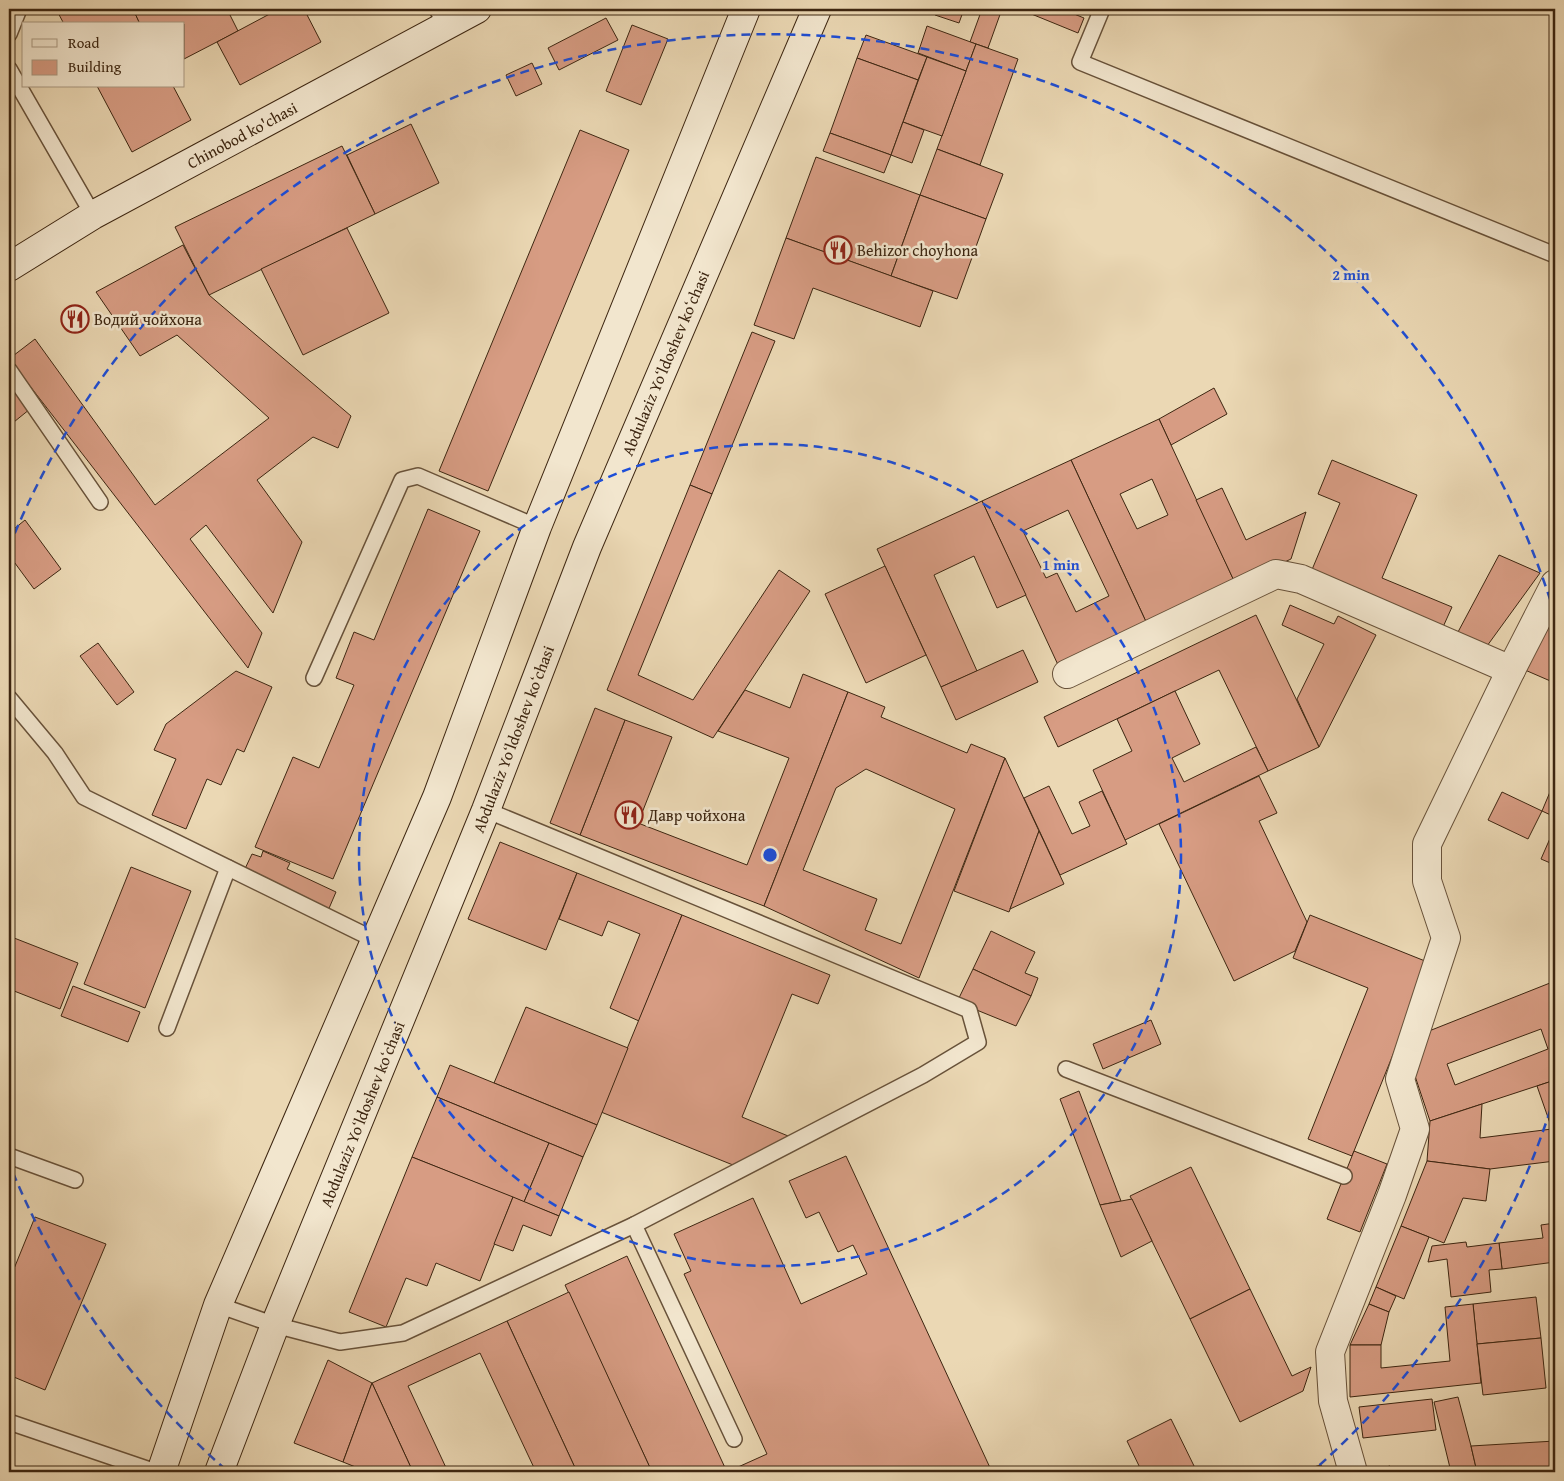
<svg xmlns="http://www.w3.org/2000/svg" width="1564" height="1481" font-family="'Gentium Book Plus',serif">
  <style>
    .building { fill: #d79c83; stroke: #3d2611; fill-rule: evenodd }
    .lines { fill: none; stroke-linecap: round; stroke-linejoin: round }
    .lane-casing { stroke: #68523a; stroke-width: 18 }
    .street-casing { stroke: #68523a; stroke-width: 30 }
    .secondary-casing { stroke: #3d2611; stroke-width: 30 }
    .lane { stroke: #f2e6ce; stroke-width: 15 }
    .street { stroke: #f2e6ce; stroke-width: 28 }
    .secondary { stroke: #f2e6ce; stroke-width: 28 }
    .ring { fill: none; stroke: #1d4ed8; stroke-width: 2.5; stroke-dasharray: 9 6 }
    .labels { text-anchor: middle; stroke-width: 5; stroke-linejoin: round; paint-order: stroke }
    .street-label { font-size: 16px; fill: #3d2611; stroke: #f2e6ce }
    .poi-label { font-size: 16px; fill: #3d2611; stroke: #f2e6ce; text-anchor: start }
    .centre { fill: #1d4ed8; stroke: #f2e6ce; stroke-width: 2.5 }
    .ring-label { font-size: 15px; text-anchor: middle; font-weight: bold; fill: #1d4ed8; stroke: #f2e6ce; stroke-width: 5; stroke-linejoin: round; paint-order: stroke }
  </style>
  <rect width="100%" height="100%" fill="#ebd8b4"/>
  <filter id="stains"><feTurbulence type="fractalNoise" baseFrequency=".004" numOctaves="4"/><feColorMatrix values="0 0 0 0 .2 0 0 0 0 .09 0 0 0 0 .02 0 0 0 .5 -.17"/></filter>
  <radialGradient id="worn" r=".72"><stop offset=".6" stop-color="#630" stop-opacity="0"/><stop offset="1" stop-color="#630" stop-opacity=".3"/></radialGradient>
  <g class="building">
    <polygon points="56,9 133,9 140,24 64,24"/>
    <polygon points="133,9 227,9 238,31 184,59 184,24 140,24"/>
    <polygon points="279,9 304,9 321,42 240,85 217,42"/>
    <polygon points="937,9 964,9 959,23 935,15"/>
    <polygon points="982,9 1002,9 988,48 970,42"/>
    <polygon points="1031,9 1062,9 1084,18 1078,33 1029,13"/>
    <polygon points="606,18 618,40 559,70 548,48"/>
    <polygon points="632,25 668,39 641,105 606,91"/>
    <polygon points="927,26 976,44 966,71 918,53"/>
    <polygon points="866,35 927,57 918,80 857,58"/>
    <polygon points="976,44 1018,59 980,165 937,149"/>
    <polygon points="927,57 966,71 942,136 903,122"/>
    <polygon points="857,58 918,80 891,155 830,133"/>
    <polygon points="532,63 542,84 516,96 506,75"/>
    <polygon points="97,86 173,86 191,120 132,152"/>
    <polygon points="903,122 924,130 912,163 891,155"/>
    <polygon points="411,124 439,183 375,214 347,155"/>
    <polygon points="580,130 629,150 488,491 439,471"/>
    <polygon points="830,133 891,155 884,173 823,151"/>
    <polygon points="342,146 375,214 209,295 175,227"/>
    <polygon points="937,149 1003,174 986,219 920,195"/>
    <polygon points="816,157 920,195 891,276 786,238"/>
    <polygon points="920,195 986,219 957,299 891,276"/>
    <polygon points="347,228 389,313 303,355 261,269"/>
    <polygon points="786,238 933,291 920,327 813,288 794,339 754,325"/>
    <polygon points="183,245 209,295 351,416 338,448 313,437 257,480 302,542 273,613 206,525 190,539 262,633 248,668 9,359 35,339 155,505 269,418 177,335 140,356 96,292"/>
    <polygon points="752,332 775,341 712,494 690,485"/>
    <polygon points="9,380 30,409 9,426"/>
    <polygon points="1214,388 1227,414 1171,445 1159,419"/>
    <path d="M1159 419 1236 585 1148 626 1071 460ZM1152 479 1168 515 1137 529 1120 494Z"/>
    <path d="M1071 460 1148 626 1059 667 982 501ZM1068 510 1109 596 1076 612 1057 573 1046 578 1023 531Z"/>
    <polygon points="1332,460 1417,495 1382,578 1452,607 1443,627 1311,572 1340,503 1318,494"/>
    <polygon points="690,485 712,494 638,675 693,700 779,570 810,591 713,738 607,690"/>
    <polygon points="1222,488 1246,540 1306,512 1291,559 1236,585 1196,500"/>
    <polygon points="982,501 1026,595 997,608 974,556 934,575 977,671 941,687 877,549"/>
    <polygon points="428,509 480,531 333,879 255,847 293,757 319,768 354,685 336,678 354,632 374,640"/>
    <polygon points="25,520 61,569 34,589 9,555 9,533"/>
    <polygon points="1499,555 1540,573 1487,646 1458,632"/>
    <polygon points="885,566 926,655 866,683 825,594"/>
    <polygon points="1290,605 1334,624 1338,616 1376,635 1319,747 1297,699 1324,644 1282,625"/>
    <polygon points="1256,615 1319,747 1268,771 1219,670 1058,747 1044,717"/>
    <polygon points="1548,618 1555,621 1555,683 1525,670"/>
    <polygon points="98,643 134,692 117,705 80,656"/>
    <polygon points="1023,650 1038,682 956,720 941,687"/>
    <polygon points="236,671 272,687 244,752 237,749 221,785 207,779 186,829 152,815 176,759 154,750 166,724"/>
    <polygon points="803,674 848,692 764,906 580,835 625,720 672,737 638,823 747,865 789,758 718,731 745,690 790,708"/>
    <polygon points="1175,691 1200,744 1172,758 1184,782 1256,747 1268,771 1125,840 1093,770 1132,751 1117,719"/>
    <path d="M848 692 885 707 881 717 967 753 971 744 1005 758 919 978 764 906ZM866 769 955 809 901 944 865 930 877 899 803 870 836 788Z"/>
    <polygon points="595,708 625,720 580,835 550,823"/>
    <polygon points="1005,758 1039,831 1009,912 954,891"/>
    <polygon points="1259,776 1277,813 1259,821 1307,922 1295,951 1234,981 1159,824"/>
    <polygon points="1555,780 1555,817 1542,811"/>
    <polygon points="1049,786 1072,834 1090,826 1079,802 1102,791 1127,844 1060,875 1024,798"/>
    <polygon points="1502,792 1542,811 1528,839 1488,820"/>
    <polygon points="1555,827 1555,865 1541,859"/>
    <polygon points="1039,831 1064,884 1010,909"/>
    <polygon points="500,842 577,873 546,950 468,919"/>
    <polygon points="263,851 290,863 287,869 336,892 327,913 242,875 252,854 261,857"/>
    <polygon points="131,867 191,891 145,1008 84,984"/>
    <polygon points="577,873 682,915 639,1021 610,1008 640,934 608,921 602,936 559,919"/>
    <polygon points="682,915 830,975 818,1004 792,994 742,1117 793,1138 733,1165 601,1112"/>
    <polygon points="1310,915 1430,963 1352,1156 1308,1139 1368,988 1293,958"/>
    <polygon points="991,931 1035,952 1025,973 1038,978 1031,996 973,969"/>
    <polygon points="9,936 78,963 60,1009 9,989"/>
    <polygon points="973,969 1031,996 1016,1026 957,1002"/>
    <path d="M1555 981V1080L1430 1121 1413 1070 1429 1031ZM1541 1029 1548 1049 1455 1085 1447 1064Z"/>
    <polygon points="73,986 140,1012 128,1042 61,1016"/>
    <polygon points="526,1007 628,1048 597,1125 494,1083"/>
    <polygon points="1151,1020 1161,1044 1103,1069 1093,1044"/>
    <polygon points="450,1065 597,1125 583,1157 437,1097"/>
    <polygon points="1555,1080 1555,1161 1490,1169 1427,1161 1430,1121 1482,1104 1480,1138 1552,1129 1537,1086"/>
    <polygon points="1079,1091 1121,1201 1100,1205 1060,1099"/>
    <polygon points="437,1097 549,1143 524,1202 412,1157"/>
    <polygon points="549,1143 583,1157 559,1216 524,1202"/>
    <polygon points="1354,1151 1387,1164 1360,1232 1327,1219"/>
    <polygon points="846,1156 992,1472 727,1472 767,1454 684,1274 691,1271 674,1234 753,1198 801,1304 867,1274 853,1245 838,1252 819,1212 806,1218 789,1181"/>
    <polygon points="412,1157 513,1197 480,1281 436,1263 427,1286 406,1278 386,1327 349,1312"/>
    <polygon points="1427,1161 1490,1169 1486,1201 1463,1198 1444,1243 1401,1226"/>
    <polygon points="1191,1167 1250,1289 1190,1319 1130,1196"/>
    <polygon points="513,1197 559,1216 551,1236 523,1225 513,1251 494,1244"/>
    <polygon points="1132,1199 1152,1241 1121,1257 1100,1205"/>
    <polygon points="35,1217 106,1244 45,1390 9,1375 9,1281"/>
    <polygon points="1555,1223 1555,1262 1502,1269 1499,1243 1543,1238 1541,1225"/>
    <polygon points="1401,1226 1429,1237 1404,1299 1376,1287"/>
    <polygon points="1466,1242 1467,1247 1499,1243 1502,1269 1489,1270 1491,1292 1451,1297 1447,1259 1428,1262 1432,1246"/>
    <polygon points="627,1256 727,1472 652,1472 565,1285"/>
    <polygon points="1376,1287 1396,1296 1389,1312 1369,1304"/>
    <polygon points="1250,1289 1292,1376 1311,1367 1303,1391 1240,1422 1190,1319"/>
    <polygon points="569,1292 652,1472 577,1472 507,1321"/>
    <polygon points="1536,1297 1541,1338 1477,1344 1473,1304"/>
    <polygon points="1369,1304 1389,1312 1381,1345 1350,1345"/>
    <polygon points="1473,1304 1481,1383 1350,1397 1350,1345 1381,1345 1381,1368 1450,1361 1445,1307"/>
    <polygon points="507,1321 577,1472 536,1472 480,1353 408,1386 448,1472 413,1472 372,1383"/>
    <polygon points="1541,1338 1546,1388 1483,1395 1477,1344"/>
    <polygon points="328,1360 372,1383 343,1462 294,1443"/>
    <polygon points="372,1383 413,1472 368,1472 343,1462"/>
    <polygon points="1458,1397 1471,1446 1477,1472 1451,1472 1434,1402"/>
    <polygon points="1432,1399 1436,1430 1363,1438 1359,1407"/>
    <polygon points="1171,1419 1197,1472 1142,1472 1127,1441"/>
    <polygon points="1555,1441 1555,1468 1477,1472 1471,1446"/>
    <polygon points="1321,1465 1323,1472 1295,1472"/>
    <polygon points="1390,1466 1392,1472 1370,1472 1370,1471"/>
  </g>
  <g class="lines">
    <g class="lane-casing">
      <g id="lane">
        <polyline points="437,9 446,26"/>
        <polyline points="1102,9 1080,62 1555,255"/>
        <polyline points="9,34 19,9"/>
        <polyline points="9,69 93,215"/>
        <polyline points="9,370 100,502"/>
        <polyline points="314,678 402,480 418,476 537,527"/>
        <polyline points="9,698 55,753 84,797 375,940"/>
        <polyline points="167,1028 228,868"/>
        <polyline points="1066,1069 1344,1176"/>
        <polyline points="9,1156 75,1180"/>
        <polyline points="634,1225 734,1439"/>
        <polyline points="218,1305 275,1325 340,1342 403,1333 634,1225 923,1075 978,1042 969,1010 486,810"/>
        <polyline points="9,1422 156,1472"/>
      </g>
    </g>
    <g class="street-casing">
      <g id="street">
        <polyline points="1067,674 1276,574 1301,579 1511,670"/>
        <polyline points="1353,1472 1333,1401 1330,1352 1392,1195 1415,1129 1400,1079 1446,938 1427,881 1427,844 1511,670 1555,584"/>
      </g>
    </g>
    <g class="secondary-casing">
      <g id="secondary">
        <path id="s1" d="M9 267 93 215 477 9"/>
        <polyline points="161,1472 218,1305 437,797 537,527 746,9"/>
        <polyline points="219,1472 275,1325 486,810 587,547 817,9"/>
      </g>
    </g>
    <use href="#lane" class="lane"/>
    <use href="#street" class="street"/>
    <use href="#secondary" class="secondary"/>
  </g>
  <g class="ring">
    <circle cx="770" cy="855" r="411"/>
    <path d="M1555 1095A821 821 0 0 1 1314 1470M226 1470A821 821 0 0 1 9 1163M9 547A821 821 0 0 1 1555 615"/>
  </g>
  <defs>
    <g id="restaurant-ring" transform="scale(1.4375)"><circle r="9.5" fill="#f2e6ce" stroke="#8f2418" stroke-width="1.5"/><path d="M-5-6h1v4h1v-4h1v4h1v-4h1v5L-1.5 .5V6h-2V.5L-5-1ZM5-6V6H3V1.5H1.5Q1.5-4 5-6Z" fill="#8f2418"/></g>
  </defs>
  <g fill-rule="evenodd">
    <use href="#restaurant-ring" x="838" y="250"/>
    <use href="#restaurant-ring" x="75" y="319"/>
    <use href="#restaurant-ring" x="629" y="815"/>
  </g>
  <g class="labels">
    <g class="street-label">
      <text dy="6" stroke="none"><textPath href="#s1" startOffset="268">Chinobod ko'chasi</textPath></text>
      <text transform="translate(665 363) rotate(-67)" y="6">Abdulaziz Yoʻldoshev koʻchasi</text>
      <text transform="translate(513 739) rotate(-69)" y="6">Abdulaziz Yoʻldoshev koʻchasi</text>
      <text transform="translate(362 1114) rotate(-68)" y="6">Abdulaziz Yoʻldoshev koʻchasi</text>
    </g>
    <g class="poi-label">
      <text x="857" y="256">Behizor choyhona</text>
      <text x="94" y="325">Водий чойхона</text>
      <text x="648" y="821">Давр чойхона</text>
    </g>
  </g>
  <circle cx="770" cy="855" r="8" class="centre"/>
  <g class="ring-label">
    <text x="1351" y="280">2 min</text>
    <text x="1061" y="570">1 min</text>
  </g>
  <rect width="1564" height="1481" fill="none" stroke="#ebd8b4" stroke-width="30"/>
  <rect x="10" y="10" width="1544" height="1461" fill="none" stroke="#3d2611" stroke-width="2.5"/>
  <rect x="15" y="15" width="1534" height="1451" fill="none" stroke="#3d2611"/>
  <rect x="22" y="22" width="162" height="65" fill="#f2e6ce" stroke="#aa9982"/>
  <rect x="32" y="39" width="25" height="8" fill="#f2e6ce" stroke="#aa9982"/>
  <text x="68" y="48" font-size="15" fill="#3d2611">Road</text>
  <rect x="32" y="60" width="25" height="15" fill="#d79c83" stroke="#aa9982"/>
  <text x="68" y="72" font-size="15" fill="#3d2611">Building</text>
  <rect width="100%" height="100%" filter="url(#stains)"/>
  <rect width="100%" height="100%" fill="url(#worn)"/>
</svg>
